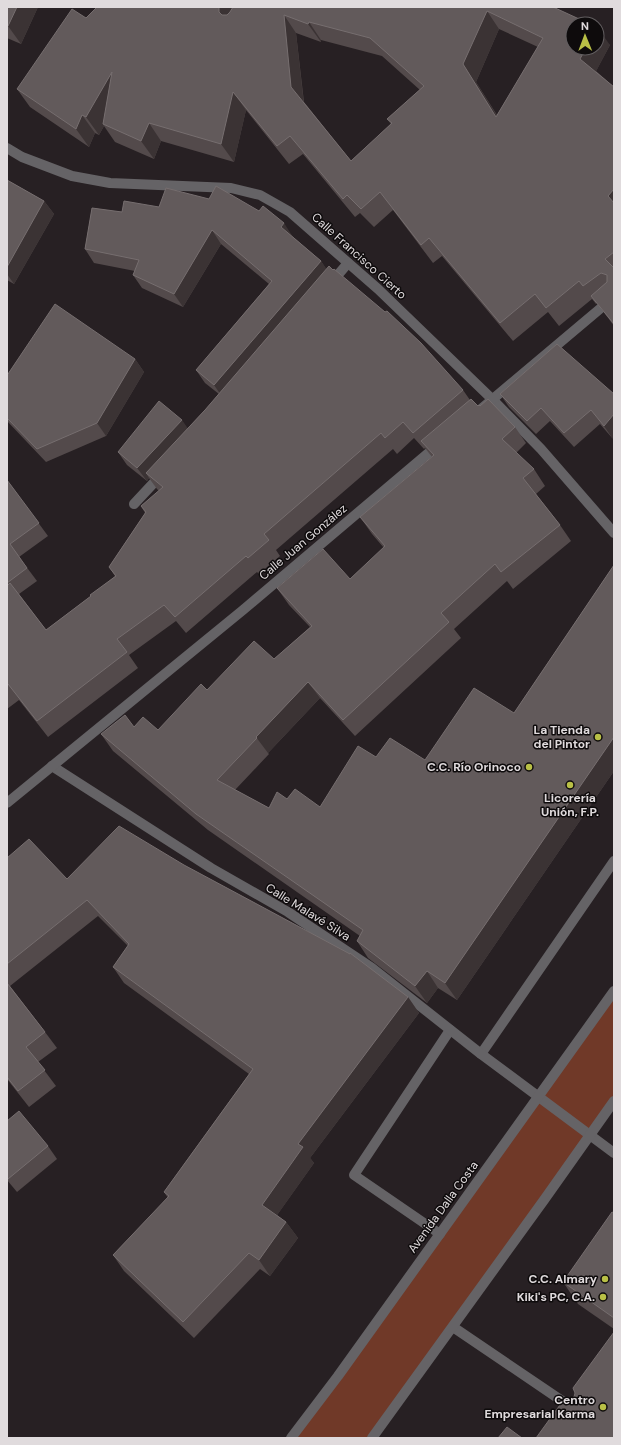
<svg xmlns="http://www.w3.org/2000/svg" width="621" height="1445" font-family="'DM Sans',sans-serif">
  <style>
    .green { fill: #703928 }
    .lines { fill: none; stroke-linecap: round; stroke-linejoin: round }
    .service { stroke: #656366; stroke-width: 10 }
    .minor { stroke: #656366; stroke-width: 10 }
    .tertiary { stroke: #656366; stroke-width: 10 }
    .wall { fill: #534a4b; fill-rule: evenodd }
    .shaded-wall { fill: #3b3334 }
    .building { fill: #625a5b; stroke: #766e6f; fill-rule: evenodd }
    .poi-dot { fill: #b9c046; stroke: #0e0b0c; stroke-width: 1.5 }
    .labels { text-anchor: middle; stroke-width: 3; stroke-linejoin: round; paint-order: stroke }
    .street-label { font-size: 12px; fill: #e0dbdd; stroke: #0e0b0c }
    .poi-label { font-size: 12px; font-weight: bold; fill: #e0dbdd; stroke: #0e0b0c; text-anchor: end }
  </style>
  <rect width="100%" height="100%" fill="#272023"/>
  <polygon class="green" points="614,991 614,1101 372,1438 291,1438"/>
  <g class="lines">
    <g class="service">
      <polyline points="481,1054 614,861"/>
      <polyline points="440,1234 354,1175 450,1030"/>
      <polyline points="453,1327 574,1409"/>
    </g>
    <g class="minor">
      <polyline points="7,148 22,157 72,176 110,183 231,188 260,195 290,212 378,289 492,399 541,449 614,533"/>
      <polyline points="331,283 348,263"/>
      <polyline points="481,409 614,297"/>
      <polyline points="134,504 161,475"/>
      <polyline points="52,766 211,868 288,912 372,968 481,1054 614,1153"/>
      <polyline points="7,803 243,610 439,444"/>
    </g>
    <g class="tertiary">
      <polyline points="291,1438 338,1376 614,991"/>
      <polyline points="372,1438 544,1200 614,1101"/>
    </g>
  </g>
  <g class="wall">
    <polygon points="7,7 38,7 21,44 7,38"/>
    <path d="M553 7 610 45 596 71 614 87V326L597 303 596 304 592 299 559 326 548 312 513 341 442 256 433 263 393 210 374 227 360 213 355 217 303 154 289 164 246 110 234 162 161 141 154 159 115 142 104 126 99 135 95 133 89 147 30 107 17 89 86 18ZM499 29 538 47 497 115 476 82ZM296 33 321 42V40L382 56 420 90 387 119 391 124 351 161 304 102Z"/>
    <polygon points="7,180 44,201 54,214 14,284 7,280"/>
    <polygon points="92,208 293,237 321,261 326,269 463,390 470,400 478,406 480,406 515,427 526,443 516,453 534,469 545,486 536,494 560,525 571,541 513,589 507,581 454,629 461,638 355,736 320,698 268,753 269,754 235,790 269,808 287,799 320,807 376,757 425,760 514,713 614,565 614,771 457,1000 438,988 427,1003 368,958 357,941 360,936 208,830 113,751 101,734 134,727 158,730 207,690 274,659 310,627 289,605 277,588 350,579 384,548 372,534 360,517 432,457 425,448 424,449 414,438 397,454 393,449 276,550 280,556 259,574 257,572 186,633 176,621 129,655 138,668 48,737 19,700 7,709 7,480 48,536 19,557 37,581 19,594 46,630 91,596 115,576 109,567 145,513 141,506 159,491 157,489 149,478 147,481 127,465 118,452 188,428 205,410 219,394 205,383 196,370 269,284 221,244 183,307 142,288 133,275 135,271 94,263 85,249"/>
    <polygon points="557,344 613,439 600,424 574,447 550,421 536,434 509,407 500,394"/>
    <polygon points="135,359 144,372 106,436 46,462 7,421 7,373 8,374"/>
    <polygon points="7,858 408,997 419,1013 310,1158 314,1163 277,1215 286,1222 298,1238 270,1276 260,1269 194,1338 124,1271 113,1255 168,1198 164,1192 249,1074 124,983 113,967 128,946 98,916 10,986 45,1032 57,1048 38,1062 56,1086 29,1107 7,1079"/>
    <polygon points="7,1121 48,1146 57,1159 17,1192 7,1180"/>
    <polygon points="614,1213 614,1329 578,1304 563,1282"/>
  </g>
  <g class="shaded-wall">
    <polygon points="17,7 38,7 21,44 8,26"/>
    <polygon points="219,7 241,7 231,30 219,12"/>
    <polygon points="487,11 499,29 476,82 509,135 496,117 463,64"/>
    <polygon points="284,15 296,33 304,105 291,87"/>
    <polygon points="309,22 321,40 321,42 308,24"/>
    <polygon points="597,27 610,45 593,77 580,59 586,48 597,48"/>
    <polygon points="112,72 103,124 104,126 99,135 86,117"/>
    <polygon points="233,92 246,110 234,162 221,144"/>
    <polygon points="82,115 95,133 89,147 76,129"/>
    <polygon points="149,123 161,141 154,159 141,141"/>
    <polygon points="614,189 614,205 608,196"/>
    <polygon points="44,201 54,214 14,284 7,274 7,267"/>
    <polygon points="284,223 293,237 290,240 281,227"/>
    <polygon points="212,230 221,244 183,307 174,294"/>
    <polygon points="321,261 330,274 223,398 214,385"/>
    <polygon points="135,359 144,372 106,436 97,423"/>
    <polygon points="614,414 614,438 613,439 604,426"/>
    <polygon points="182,420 191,433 146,473 149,478 147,481 137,468"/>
    <polygon points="308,682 320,698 268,753 256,737"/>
    <polygon points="614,737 614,771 457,1000 445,983"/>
    <polygon points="427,971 438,988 427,1003 415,986"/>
    <polygon points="408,997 419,1013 310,1158 314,1163 273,1221 262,1205 298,1144"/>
    <polygon points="286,1222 298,1238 270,1276 259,1260"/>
  </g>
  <g class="building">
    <polygon points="7,7 17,7 8,26 7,26"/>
    <path d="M97 7H219V12L222 15H227L230 12 233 7H553L590 24H573V48H586L580 59 614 87V189L608 196 614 203V252L605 259 614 268V324L591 296 607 282V275L601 273 583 286 579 281 546 308 535 294 500 323 429 238 421 245 380 192 361 209 347 195 343 199 290 136 277 146 233 92 221 144 149 123 141 141 103 124 112 72 86 117 82 115 76 129 17 89 72 9 86 18ZM487 11 543 38 496 117 463 64ZM284 15 308 24 309 22 370 38 424 86 387 119 392 123 351 161 291 87Z"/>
    <polygon points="7,180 44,201 7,267"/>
    <polygon points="216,186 259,211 263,206 284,223 281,227 321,261 214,385 196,370 272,281 212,230 174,294 133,275 139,260 85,249 92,208 122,212 124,201 159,207 166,188 209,199"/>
    <polygon points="329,266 333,270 334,269 385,312 387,311 421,343 463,390 413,433 403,422 385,438 381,433 264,534 269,540 248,558 246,556 175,617 164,605 117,639 127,652 37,721 8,684 7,685 7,586 10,583 46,630 91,596 90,595 116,576 109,567 146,512 141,506 163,487 146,473 205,410"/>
    <polygon points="55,304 135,359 97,423 37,449 7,418 7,373 8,374"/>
    <polygon points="557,344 614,394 614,414 604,426 591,410 564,433 541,408 527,421 500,394"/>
    <polygon points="471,399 478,406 479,405 480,406 488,399 515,427 502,439 534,469 523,478 560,525 501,572 495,564 441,613 449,622 343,720 308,682 256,737 257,738 217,780 269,808 277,792 287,799 295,789 320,807 358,746 376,757 390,738 425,760 474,688 514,713 614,565 614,737 445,983 427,971 415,986 357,941 363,930 196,814 101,734 125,715 134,727 143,717 158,730 201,684 207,690 254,641 274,659 312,626 277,588 323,549 350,579 385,546 360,517 434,455 421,441"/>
    <polygon points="159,401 182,420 137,468 118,452"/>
    <polygon points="7,480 39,523 10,544 27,568 7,583"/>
    <polygon points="119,826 184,865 350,954 350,953 408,997 298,1144 303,1147 262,1205 286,1222 259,1260 249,1253 183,1322 113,1255 169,1196 164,1192 253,1069 113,967 129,944 87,900 7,964 7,858 29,839 67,879"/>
    <polygon points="7,983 45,1032 26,1047 45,1070 18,1091 7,1077"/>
    <polygon points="19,1111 48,1146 8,1179 7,1178 7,1121"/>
    <polygon points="612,1212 614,1213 614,1318 563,1282"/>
    <polygon points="614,1332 614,1438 536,1438 565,1398 571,1399 574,1397 575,1393 573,1388"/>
    <polygon points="507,1427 522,1438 498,1438"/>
  </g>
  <g class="poi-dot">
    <circle cx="598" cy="737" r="4"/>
    <circle cx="529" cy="767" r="4"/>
    <circle cx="570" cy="785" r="4"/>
    <circle cx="605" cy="1279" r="4"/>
    <circle cx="603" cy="1297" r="4"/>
    <circle cx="603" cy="1407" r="4"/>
  </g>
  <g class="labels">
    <g class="street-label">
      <text transform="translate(359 256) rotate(42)" y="4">Calle Francisco Cierto</text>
      <text transform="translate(303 542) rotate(-40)" y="4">Calle Juan González</text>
      <text transform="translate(308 912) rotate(32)" y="4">Calle Malavé Silva</text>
      <text transform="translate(443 1207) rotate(-54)" y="4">Avenida Dalla Costa</text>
    </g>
    <g class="poi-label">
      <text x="590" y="734">La Tienda<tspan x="590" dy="14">del Pintor</tspan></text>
      <text x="521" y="771">C.C. Río Orinoco</text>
      <text x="570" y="802" text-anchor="middle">Licorería<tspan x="570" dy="14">Unión, F.P.</tspan></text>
      <text x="597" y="1283">C.C. Almary</text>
      <text x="595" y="1301">Kiki's PC, C.A.</text>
      <text x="595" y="1404">Centro<tspan x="595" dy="14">Empresarial Karma</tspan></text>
    </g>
  </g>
  <rect width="621" height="1445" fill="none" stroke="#e0dbdd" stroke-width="16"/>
  <g transform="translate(585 36) rotate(359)"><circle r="19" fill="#0e0b0c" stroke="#625e60"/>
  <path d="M0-3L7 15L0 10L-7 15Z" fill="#b9c046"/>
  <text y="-6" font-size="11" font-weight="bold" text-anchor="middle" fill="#e0dbdd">N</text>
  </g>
</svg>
